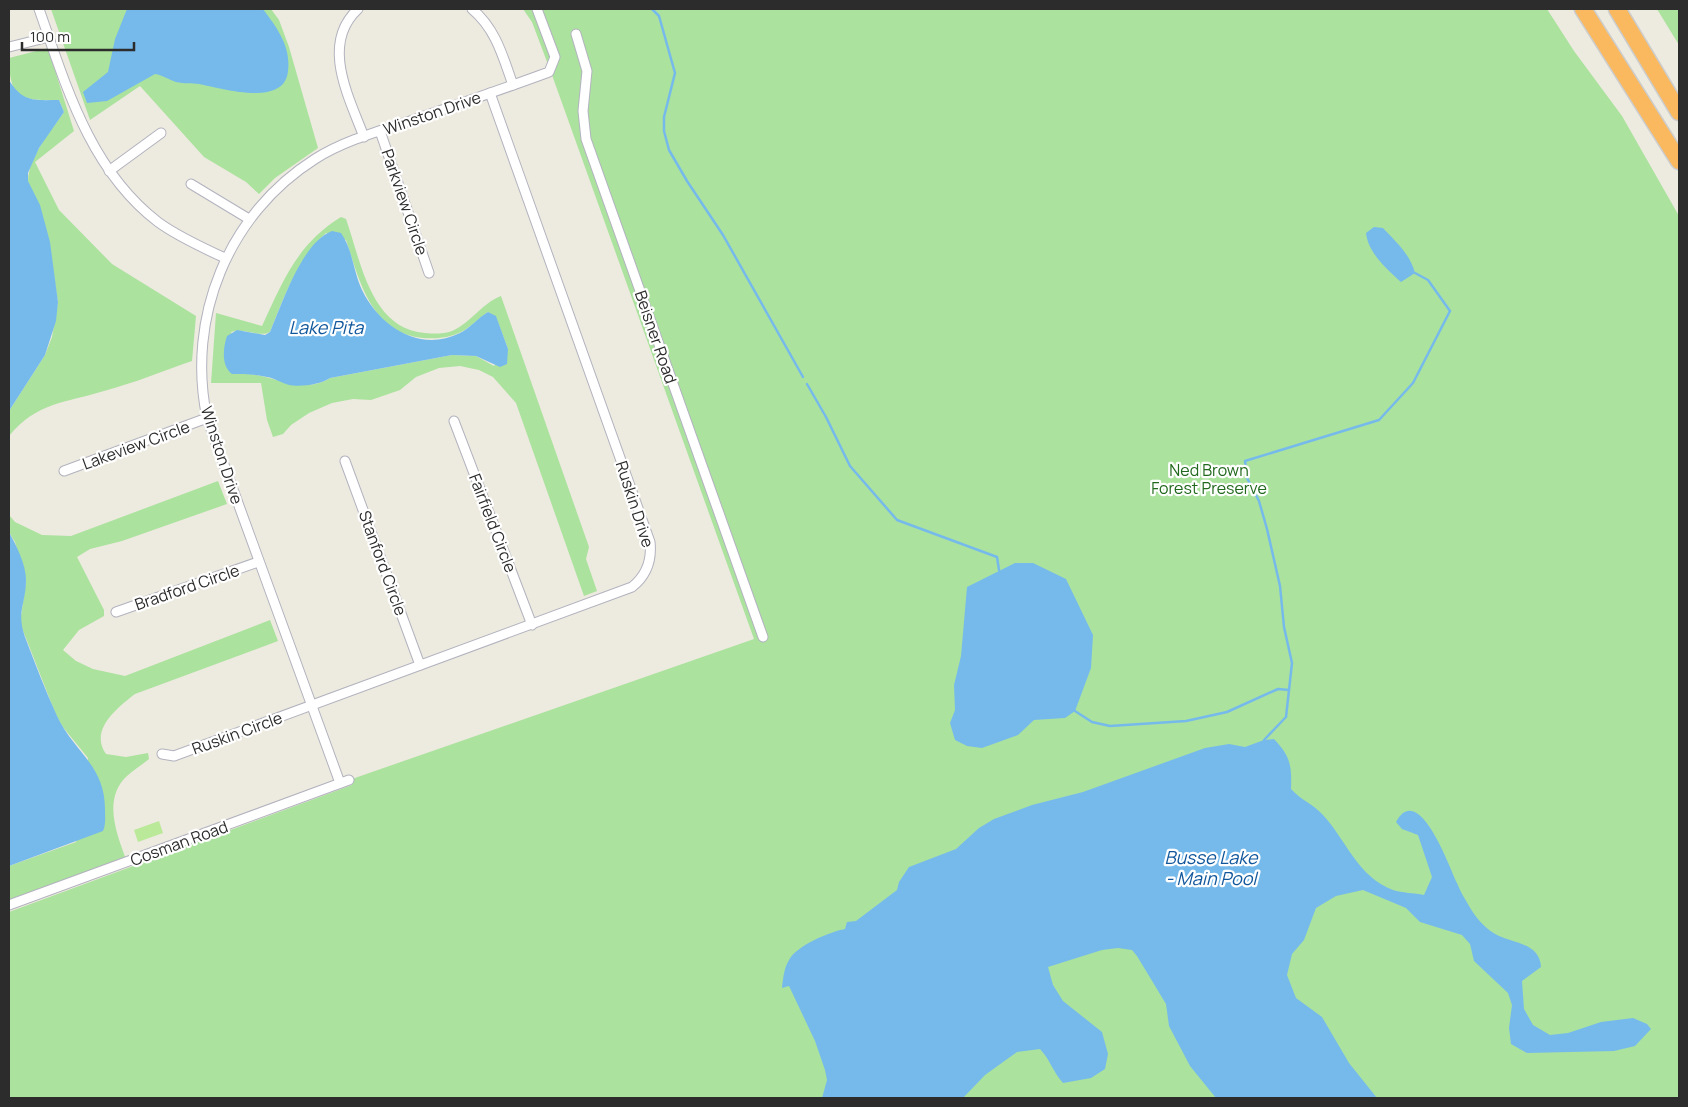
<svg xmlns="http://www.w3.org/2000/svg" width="1688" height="1107" font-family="Manrope,sans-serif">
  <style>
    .green { fill: #abe29e; fill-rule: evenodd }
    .pitch { fill: #bbe99a }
    .water { fill: #76baec }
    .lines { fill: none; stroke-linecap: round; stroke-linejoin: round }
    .stream { stroke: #76baec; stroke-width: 2.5 }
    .street-casing { stroke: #b3b3bf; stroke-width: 11 }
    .highway-casing { stroke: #ccc; stroke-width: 19 }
    .street { stroke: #fff; stroke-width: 9 }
    .highway { stroke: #fab95e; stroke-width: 16 }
    .labels { text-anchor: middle; stroke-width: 4.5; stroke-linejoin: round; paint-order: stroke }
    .street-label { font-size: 16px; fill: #2c2c2c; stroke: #fff }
    .park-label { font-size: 16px; fill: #21691d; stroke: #fff }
    .water-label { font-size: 18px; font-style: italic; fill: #11579c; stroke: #fff }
  </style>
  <rect width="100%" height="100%" fill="#edeadf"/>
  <g class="green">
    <polygon points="51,9 271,9 279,20 289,47 318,148 275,178 259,194 246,182 204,157 140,86 90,120"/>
    <polygon points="523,9 1547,9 1574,51 1622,116 1679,216 1679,1098 9,1098 9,912 352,785 352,779 754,639 552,75 532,22"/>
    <polygon points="1657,9 1679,9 1679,45"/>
    <path d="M48 48 74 131 35 162 59 210 112 264 196 316 192 361C163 371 134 383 104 391 65 403 37 402 9 436V411L45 355 52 337 58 302 52 264 28 181C29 156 50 132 64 112L59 100C22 101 9 99 9 58Z"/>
    <path d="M341 217 346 219C361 262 371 329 425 333 434 334 444 334 452 331 472 322 482 303 501 296L589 547 586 559 597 591 584 596 516 403 493 377 479 370 460 366 439 368 416 377 400 390 371 400 353 399 332 403 309 413 291 425 283 434 273 437 267 420 261 383H211L216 313 262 326C283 281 297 244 341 217ZM326 233 346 240C360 282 371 333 423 338 436 339 449 338 461 332 471 327 479 318 488 312L496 317 508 349 494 366 476 356 452 355 330 378C306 394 275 377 250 374L231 332C245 327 258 338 270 332 284 297 297 260 326 233Z"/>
    <path d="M218 481 227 504 122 541 90 549 77 557 104 610V616L79 630 63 650 76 661 93 669 125 676 270 620 278 641 135 694C117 708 89 730 106 754L126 757 148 753 149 759C142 765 133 770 127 776 102 799 117 835 127 862L9 905V866L76 842 88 758 62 726 56 715 20 623 26 581 15 542 9 532V515L15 522 42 535 71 536Z"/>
  </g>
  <polygon class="pitch" points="159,821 163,833 138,842 134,830"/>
  <g class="water">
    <path d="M127 9H263C277 28 291 46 288 71 285 108 220 88 199 84 192 83 184 84 176 82 169 80 163 75 155 74L107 101 87 103 83 92 108 72 115 39Z"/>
    <path d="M9 80C23 103 35 100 59 100L64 112 39 148 28 173V181L40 205 50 242 58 302 56 321 45 355 9 411Z"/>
    <path d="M1374 227 1383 228C1396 242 1410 254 1415 273L1401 282C1387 269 1368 253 1366 233Z"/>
    <path d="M332 231 341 233C353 250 353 271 362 290 380 327 420 353 460 333 470 328 478 318 488 312L496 316 508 349 507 364 500 367 476 356 452 355 330 378C320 385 300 387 289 385 281 383 275 378 267 377 256 374 244 374 232 374 221 366 223 348 227 336L237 330 265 335 270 332C282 304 302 242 332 231Z"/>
    <path d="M9 532C16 545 26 564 26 580 26 604 16 611 25 637 35 663 45 690 57 716 73 751 105 765 105 809 105 816 106 825 103 831L9 866Z"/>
    <polygon points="1015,563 1033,563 1066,579 1093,635 1091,668 1075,711 1065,718 1034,720 1018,735 982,748 967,746 955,740 950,723 955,710 954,685 961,656 967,587"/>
    <path d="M1274 739C1290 756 1292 765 1291 789 1301 800 1313 804 1323 815 1346 840 1358 877 1393 890 1402 893 1414 893 1424 895L1432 877 1418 835 1402 829 1396 822C1419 780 1450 869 1457 883 1460 891 1465 899 1469 906 1476 918 1486 930 1499 936 1515 943 1540 944 1541 967L1522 981 1524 1009 1533 1025 1550 1035 1568 1033 1601 1022 1633 1018 1647 1024 1651 1029 1635 1046 1614 1051 1527 1053 1511 1044 1509 1028 1512 1005 1508 993 1474 961 1470 944 1462 935 1420 922 1406 908 1363 890 1336 896 1316 908 1304 940 1292 954 1287 975 1296 998 1322 1017 1349 1063 1377 1098H1216L1190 1066 1169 1026 1166 1004 1137 956 1132 950 1118 948 1102 950 1048 967 1053 985 1063 1001 1102 1032 1108 1054 1105 1069 1091 1078 1063 1083C1053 1072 1051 1061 1040 1049L1017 1052 985 1075 963 1098H822L827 1080 825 1070 815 1041 789 986 782 988C783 979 784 968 789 960 796 946 829 932 845 929L847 922 856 921 897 890 899 882 909 867 956 849 979 828 994 819 1032 805 1083 792 1205 748 1229 744 1245 747 1264 740Z"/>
  </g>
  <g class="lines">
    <g class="stream">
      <polyline points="652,9 659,16 675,73 664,117 664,131 669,150 687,181 723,235 803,377"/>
      <polyline points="807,384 826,417 850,466 897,520 997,557 999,570"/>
      <polyline points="1075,711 1092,722 1110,726 1186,721 1227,712 1278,689 1289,690"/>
      <polyline points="1264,740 1286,717 1292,663 1284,627 1280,586 1267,529 1259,501 1247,478 1245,461 1379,420 1413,383 1450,311 1428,280 1415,273"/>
    </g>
    <g class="street-casing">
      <g id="street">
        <path d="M39 9C66 86 90 170 158 222 177 236 203 248 225 258"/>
        <path d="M358 9C320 44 349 97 364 137"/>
        <path d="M472 9C496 29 503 57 513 85"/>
        <polyline points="576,34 587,71 583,111 586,139 763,637"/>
        <polyline points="9,47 49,37"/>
        <polyline points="380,131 429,273"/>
        <polyline points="109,171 161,133"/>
        <polyline points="191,184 249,219"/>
        <polyline points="454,421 532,625"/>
        <polyline points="345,461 420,665"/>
        <polyline points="64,471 207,418"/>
        <polyline points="116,612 258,562"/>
        <path d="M162 754 174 756 632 587C647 575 652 560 650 542L490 93"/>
        <path d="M340 783 207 418C186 318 228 214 315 159 343 141 379 131 410 121 456 105 503 89 549 72L555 57 537 9"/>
        <polyline points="9,905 349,780"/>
      </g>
    </g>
    <g class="highway-casing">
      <g id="highway">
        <polyline points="1583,9 1679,161"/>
        <polyline points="1617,9 1679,112"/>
      </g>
    </g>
    <use href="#street" class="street"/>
    <use href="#highway" class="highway"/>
  </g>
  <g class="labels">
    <g class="street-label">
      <text transform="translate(432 113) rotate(-19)" y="6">Winston Drive</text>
      <text transform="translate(405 202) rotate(71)" y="6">Parkview Circle</text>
      <text transform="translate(656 337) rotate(71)" y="6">Beisner Road</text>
      <text transform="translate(136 445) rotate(-20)" y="6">Lakeview Circle</text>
      <text transform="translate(222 455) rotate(72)" y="6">Winston Drive</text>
      <text transform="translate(635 504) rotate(72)" y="6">Ruskin Drive</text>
      <text transform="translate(493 523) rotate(69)" y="6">Fairfield Circle</text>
      <text transform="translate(383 563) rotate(70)" y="6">Stanford Circle</text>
      <text transform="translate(187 587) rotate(-19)" y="6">Bradford Circle</text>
      <text transform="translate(237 733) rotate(-20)" y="6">Ruskin Circle</text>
      <text transform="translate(179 843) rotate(-20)" y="6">Cosman Road</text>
    </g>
    <g class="park-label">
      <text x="1209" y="476">Ned Brown<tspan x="1209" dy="18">Forest Preserve</tspan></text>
    </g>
    <g class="water-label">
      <text x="326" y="334">Lake Pita</text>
      <text x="1211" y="864">Busse Lake<tspan x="1211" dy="21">- Main Pool</tspan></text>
    </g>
  </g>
  <rect width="1688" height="1107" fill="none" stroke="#2c2c2c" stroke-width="20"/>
  <path d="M22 42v8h112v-8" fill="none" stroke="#2c2c2c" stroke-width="2.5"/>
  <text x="30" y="42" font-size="15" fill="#2c2c2c" stroke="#ffffff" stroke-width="4" paint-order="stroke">100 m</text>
</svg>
